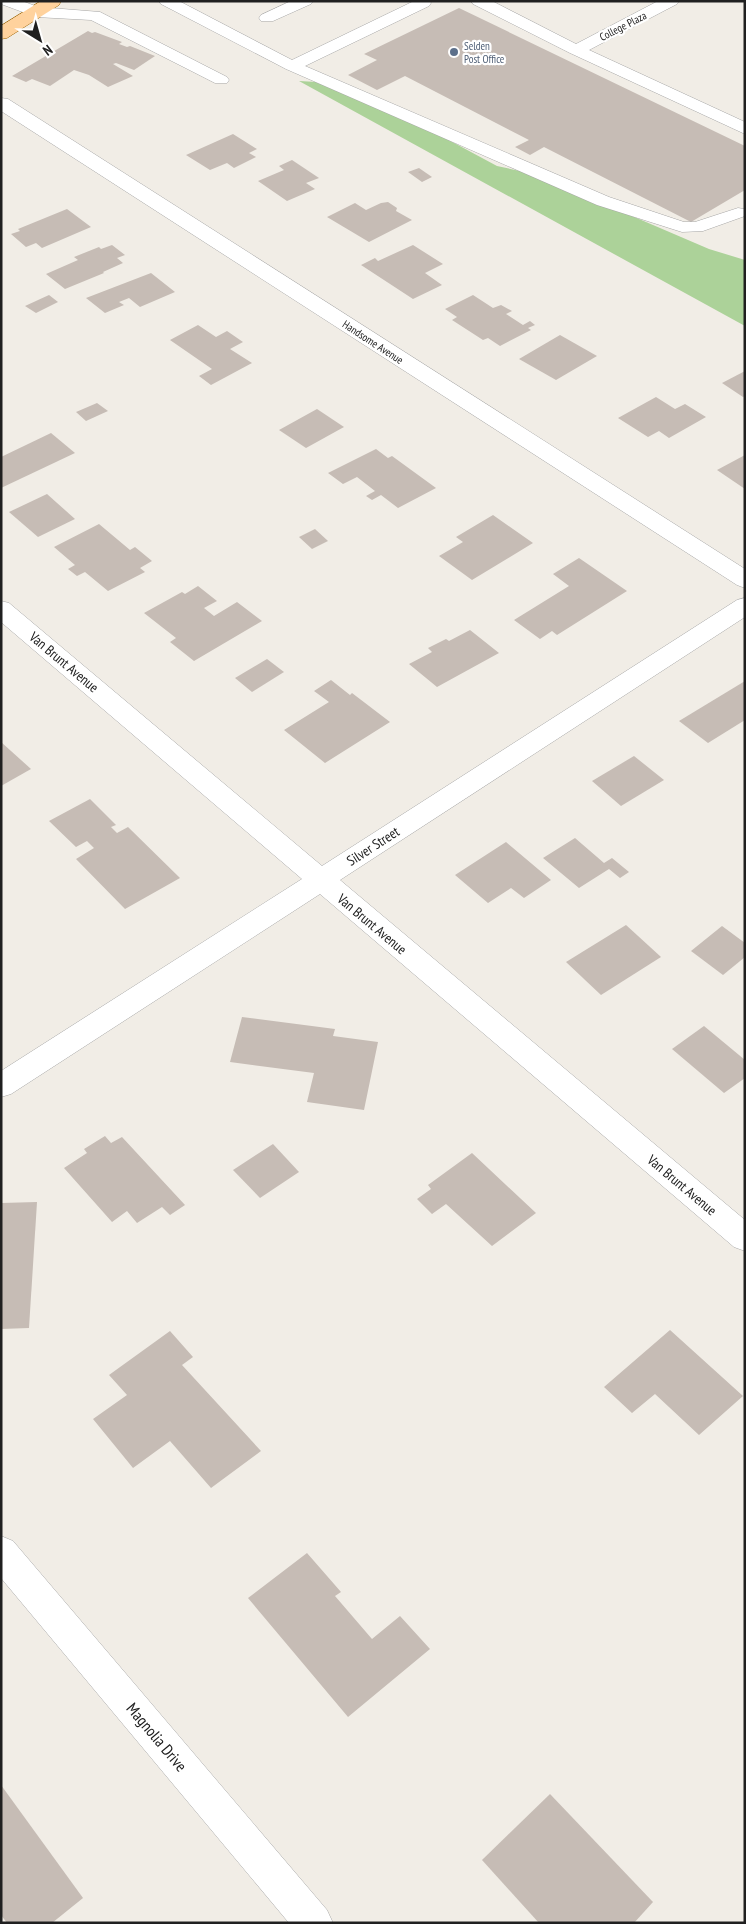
<svg xmlns="http://www.w3.org/2000/svg" width="746" height="1924" font-family="'PT Sans Narrow',sans-serif">
  <style>
    .forest { fill: #acd299 }
    .building { fill: #c6bcb5 }
    .lines { fill: none; stroke-linecap: round; stroke-linejoin: round }
    .service-casing { stroke: #a7a7a7; stroke-width: 1 }
    .minor-casing { stroke: #a7a7a7; stroke-width: 1 }
    .tertiary-casing { stroke: #a7a7a7; stroke-width: 1 }
    .primary-casing { stroke: #9c6300; stroke-width: 1 }
    .service { fill: #fff; fill-rule: evenodd }
    .minor { fill: #fff; fill-rule: evenodd }
    .tertiary { fill: #fff; fill-rule: evenodd }
    .primary { fill: #ffd29d; fill-rule: evenodd }
    .service-dot { fill: #5c6f8a; stroke: #fff; stroke-width: 2 }
    .labels { text-anchor: middle; stroke-width: 4.5; stroke-linejoin: round; paint-order: stroke }
    .far-street-label { font-size: 11px; fill: #202020; stroke: #fff }
    .far-service-label { font-size: 11px; fill: #4e5e75; stroke: #fff; text-anchor: start }
    .street-label { font-size: 14px; fill: #202020; stroke: #fff }
    .near-street-label { font-size: 16px; fill: #202020; stroke: #fff }
  </style>
  <rect width="100%" height="100%" fill="#f1ede6"/>
  <polygon class="forest" points="299,81 317,82 404,116 497,166 534,174 709,249 745,260 745,326"/>
  <g class="building">
    <polygon points="459,8 745,146 745,190 691,222 544,147 530,155 515,147 529,140 405,76 377,90 348,75 377,60 364,54"/>
    <polygon points="88,31 92,33 95,32 122,42 119,44 127,47 130,46 155,56 134,70 116,63 113,64 133,76 108,87 89,75 74,70 50,86 32,79 26,82 12,76"/>
    <polygon points="233,134 257,149 249,153 256,157 234,168 227,163 210,170 186,155"/>
    <polygon points="292,160 319,178 306,183 315,189 287,201 258,181 284,170 279,166"/>
    <polygon points="419,168 432,177 422,182 408,172"/>
    <polygon points="388,202 397,208 396,211 412,220 369,242 327,217 355,203 366,210 381,203"/>
    <polygon points="67,209 91,227 42,248 36,243 26,247 11,234 20,231 18,229"/>
    <polygon points="112,245 125,255 117,258 123,263 103,272 104,273 65,289 46,274 78,260 74,257 99,247 101,249"/>
    <polygon points="413,245 443,264 425,273 442,285 413,299 361,265 375,258 378,261"/>
    <polygon points="151,273 175,292 140,307 129,298 119,302 124,305 105,313 86,298"/>
    <polygon points="49,295 58,302 36,313 25,306"/>
    <polygon points="473,295 493,308 501,305 512,311 506,314 523,325 530,321 535,325 528,328 531,330 500,346 488,338 483,340 452,320 457,317 445,309"/>
    <polygon points="198,325 216,337 227,331 243,342 230,349 252,363 211,385 199,376 212,369 170,340"/>
    <polygon points="560,335 597,356 556,380 519,359"/>
    <polygon points="745,371 745,396 743,397 722,383"/>
    <polygon points="656,397 675,409 685,404 706,417 669,438 659,431 648,437 618,418"/>
    <polygon points="97,403 108,411 86,421 76,412"/>
    <polygon points="317,409 344,427 306,448 279,430"/>
    <polygon points="51,433 75,453 1,488 1,457"/>
    <polygon points="376,449 388,458 392,456 436,488 398,508 381,495 372,500 366,496 375,491 357,477 343,484 328,473"/>
    <polygon points="745,455 745,489 717,470"/>
    <polygon points="47,494 75,519 38,537 9,512"/>
    <polygon points="493,515 533,543 472,580 439,556 463,542 456,537"/>
    <polygon points="99,524 130,550 135,547 152,561 140,568 145,572 108,591 85,572 77,576 68,569 75,565 54,547"/>
    <polygon points="315,529 328,541 312,549 299,537"/>
    <polygon points="579,558 627,591 557,635 552,631 540,639 514,620 569,586 553,574"/>
    <polygon points="198,586 217,601 204,608 214,616 237,602 262,621 194,661 170,642 176,638 144,613 182,592 185,594"/>
    <polygon points="470,630 499,653 437,687 409,664 432,652 428,648 446,639 449,641"/>
    <polygon points="267,659 284,672 252,692 235,678"/>
    <polygon points="331,680 350,695 352,693 390,722 325,763 284,730 329,702 314,691"/>
    <polygon points="745,681 745,720 708,743 679,721"/>
    <polygon points="1,742 31,769 1,786"/>
    <polygon points="634,756 664,780 621,806 592,781"/>
    <polygon points="90,799 116,825 111,827 117,833 128,827 180,878 125,909 76,859 94,848 87,841 76,847 49,821"/>
    <polygon points="575,838 604,863 612,858 629,872 620,878 609,869 579,888 543,858"/>
    <polygon points="506,842 551,880 524,898 511,888 488,903 455,875"/>
    <polygon points="626,925 661,957 601,995 566,962"/>
    <polygon points="722,926 745,943 745,957 723,975 691,951"/>
    <polygon points="242,1017 335,1029 333,1036 378,1042 364,1110 307,1102 314,1073 230,1062"/>
    <polygon points="704,1026 745,1060 745,1078 724,1093 672,1049"/>
    <polygon points="105,1136 111,1143 122,1137 185,1205 170,1215 162,1207 137,1223 127,1211 112,1222 64,1168 87,1153 84,1149"/>
    <polygon points="273,1144 299,1172 260,1198 233,1170"/>
    <polygon points="472,1153 536,1213 492,1246 446,1204 432,1214 417,1199 431,1189 428,1185"/>
    <polygon points="37,1202 29,1328 1,1329 1,1203"/>
    <polygon points="670,1330 743,1396 699,1435 655,1394 632,1413 604,1387"/>
    <polygon points="170,1331 193,1357 182,1365 261,1451 211,1488 170,1441 133,1468 93,1419 127,1395 109,1375"/>
    <polygon points="307,1553 341,1592 335,1596 372,1639 400,1616 430,1649 348,1717 248,1598"/>
    <polygon points="1,1785 83,1898 52,1923 7,1923 1,1915"/>
    <polygon points="550,1794 653,1902 634,1923 539,1923 482,1860"/>
  </g>
  <g class="lines">
    <g class="service-casing">
      <g id="service">
        <polygon points="1,1 22,1 38,7 100,12 227,77 229,80 227,83 215,83 91,20 36,17 1,4"/>
        <polygon points="159,1 179,1 292,60 414,1 430,1 431,3 429,6 305,66 609,197 684,222 695,222 738,208 744,209 745,216 703,231 682,232 597,205 286,69 161,4"/>
        <polygon points="291,1 313,1 311,4 273,21 261,21 259,18 261,15"/>
        <polygon points="471,1 492,1 576,44 658,1 679,1 677,4 589,50 745,122 745,134 570,53 473,4"/>
      </g>
    </g>
    <g class="minor-casing">
      <g id="minor">
        <polygon points="1,98 8,99 745,569 745,588 737,585 1,111"/>
        <polygon points="745,598 745,617 340,880 745,1220 745,1251 734,1247 320,894 11,1094 1,1097 1,1071 302,879 1,622 1,601 9,603 322,866 737,600"/>
      </g>
    </g>
    <g class="tertiary-casing">
      <polygon id="tertiary" points="1,1536 13,1541 327,1910 333,1923 289,1923 1,1578"/>
    </g>
    <g class="primary-casing">
      <polygon id="primary" points="41,1 61,1 59,5 7,38 1,39 1,26"/>
    </g>
    <use href="#service" class="service"/>
    <use href="#minor" class="minor"/>
    <use href="#tertiary" class="tertiary"/>
    <use href="#primary" class="primary"/>
  </g>
  <circle class="service-dot" cx="454" cy="52" r="5"/>
  <g class="labels">
    <g class="far-street-label">
      <text transform="translate(623 26) rotate(-27)" y="4">College Plaza</text>
      <text transform="translate(373 342) rotate(33)" y="4">Handsome Avenue</text>
    </g>
    <g class="far-service-label">
      <text x="464" y="50">Selden<tspan x="464" dy="13">Post Office</tspan></text>
    </g>
    <g class="street-label">
      <text transform="translate(64 662) rotate(40)" y="5">Van Brunt Avenue</text>
      <text transform="translate(373 846) rotate(-33)" y="5">Silver Street</text>
      <text transform="translate(372 924) rotate(40)" y="5">Van Brunt Avenue</text>
      <text transform="translate(682 1185) rotate(40)" y="5">Van Brunt Avenue</text>
    </g>
    <g class="near-street-label">
      <text transform="translate(157 1737) rotate(50)" y="6">Magnolia Drive</text>
    </g>
  </g>
  <rect width="746" height="1924" fill="none" stroke="#202020" stroke-width="5"/>
  <g transform="translate(40 40) rotate(143)" stroke="#ffffff" stroke-width="4" paint-order="stroke">
  <path d="M0-4L9 19L0 12L-9 19Z" fill="#202020"/>
  <text y="-8" font-size="14" font-weight="bold" text-anchor="middle" fill="#202020">N</text>
  </g>
</svg>
